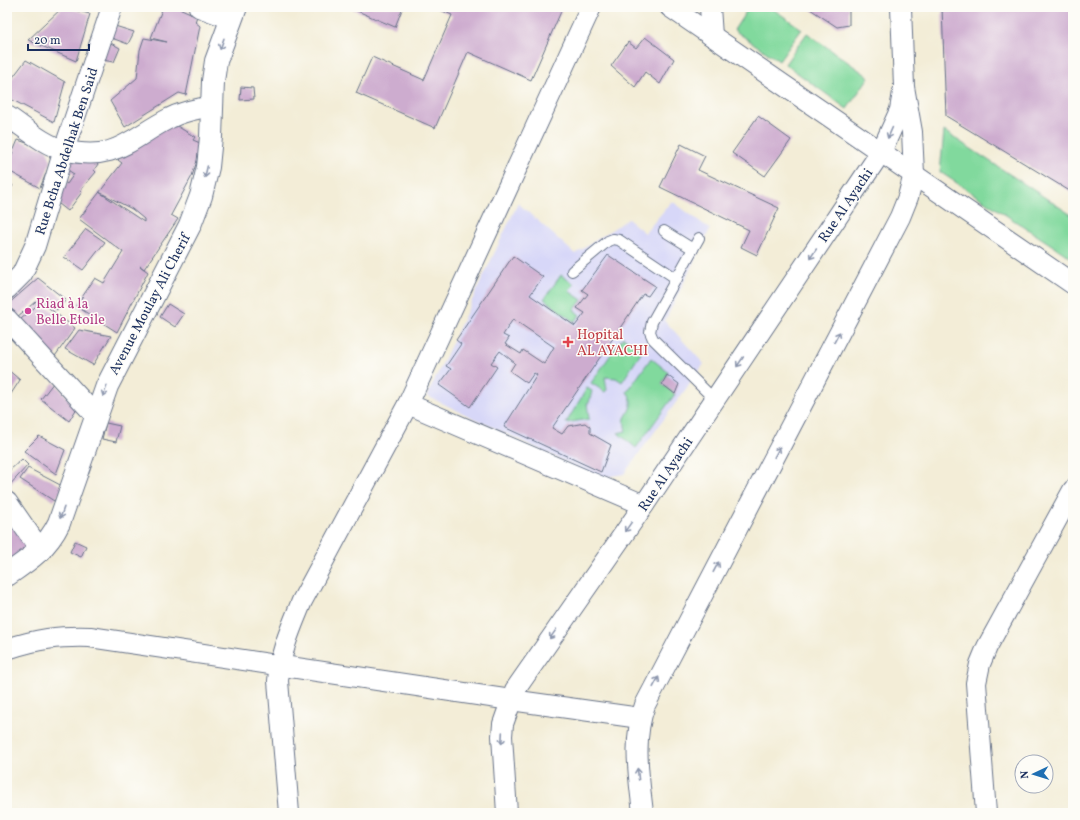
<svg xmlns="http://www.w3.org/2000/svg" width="1080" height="820" font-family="Vollkorn,serif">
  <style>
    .built { fill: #d7d7f8 }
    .green { fill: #81d99d; stroke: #4e847e }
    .building { fill: #cdaccf; fill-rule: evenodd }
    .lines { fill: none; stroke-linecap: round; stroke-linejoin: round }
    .lane-casing { stroke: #677288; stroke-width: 12 }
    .street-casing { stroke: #677288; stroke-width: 22 }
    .secondary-casing { stroke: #677288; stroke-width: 24 }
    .lane { stroke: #fff; stroke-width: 10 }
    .street { stroke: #fff; stroke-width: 20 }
    .secondary { stroke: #fff; stroke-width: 22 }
    .oneway { stroke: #8d97ae }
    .hotel-dot { fill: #d1479c; stroke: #fdfcf7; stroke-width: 1.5 }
    .health-dot { fill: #e0444e; stroke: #fdfcf7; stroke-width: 1.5 }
    .labels { text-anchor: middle; stroke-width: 3; stroke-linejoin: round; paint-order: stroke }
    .street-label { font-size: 14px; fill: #1b2f5e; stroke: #fdfcf7 }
    .hotel-label { font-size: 14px; fill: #b23c85; stroke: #fdfcf7; text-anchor: start }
    .health-label { font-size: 14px; fill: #be3a42; stroke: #fdfcf7; text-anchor: start }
  </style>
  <rect width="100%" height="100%" fill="#fdfcf7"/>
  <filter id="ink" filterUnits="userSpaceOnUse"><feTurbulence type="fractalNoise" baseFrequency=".025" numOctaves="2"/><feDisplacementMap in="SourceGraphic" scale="8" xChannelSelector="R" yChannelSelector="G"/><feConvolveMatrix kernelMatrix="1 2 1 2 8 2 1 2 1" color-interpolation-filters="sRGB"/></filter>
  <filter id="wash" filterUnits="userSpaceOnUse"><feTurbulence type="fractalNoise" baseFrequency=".012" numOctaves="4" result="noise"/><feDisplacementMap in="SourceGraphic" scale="16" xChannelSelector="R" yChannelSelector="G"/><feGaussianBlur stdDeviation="0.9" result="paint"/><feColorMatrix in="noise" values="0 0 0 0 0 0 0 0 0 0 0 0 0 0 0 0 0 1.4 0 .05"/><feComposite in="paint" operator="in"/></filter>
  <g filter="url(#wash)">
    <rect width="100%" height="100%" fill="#f3edd7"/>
    <polygon class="built" points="672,201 710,229 665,321 704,364 624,474 599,478 427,396 518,203 575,254 628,219 645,233"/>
    <g class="green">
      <polygon points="749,7 770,7 802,29 779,61 734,30"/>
      <polygon points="807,33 869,77 847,109 785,64"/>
      <polygon points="944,131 1073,216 1073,259 940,172"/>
      <polygon points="561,275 574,284 569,291 582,300 574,310 580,315 574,322 544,299"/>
      <polygon points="623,337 643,350 622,382 616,378 605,377 607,390 605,392 591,383"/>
      <path d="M651 358 668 372 662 384 675 394 636 448 618 433 626 431C625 427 624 422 625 418 630 409 635 402 627 392Z"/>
      <polygon points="587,388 592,391 589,403 587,403 589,419 566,423"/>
    </g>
    <g id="blocks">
      <g class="building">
        <polygon points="63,7 90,14 76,61 28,40"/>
        <polygon points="163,7 177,7 197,16 195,22 200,26 186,95 179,93 125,127 110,101 137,78 140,50 144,38 167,42 151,38"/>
        <polygon points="348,7 403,7 395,27"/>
        <polygon points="433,7 497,8 563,7 531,80 468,52 435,128 356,93 372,57 424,80 452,15"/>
        <polygon points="807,7 849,7 849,25 837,27"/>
        <polygon points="942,7 1073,7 1073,193 946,116"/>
        <polygon points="115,26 134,32 128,44 109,37"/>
        <polygon points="645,37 674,59 660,84 645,72 635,87 611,66 628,42 636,48"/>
        <polygon points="107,41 120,48 114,62 102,60"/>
        <polygon points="26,60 65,82 54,122 7,97 7,85"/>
        <polygon points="241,87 253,88 254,99 240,100"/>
        <polygon points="758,116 791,140 765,176 732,153"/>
        <path d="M172 123 195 137 193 140 200 143V152L192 176 171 215 178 219 144 269 140 266 148 272 117 332 76 306 95 278 104 283 123 252 79 219 122 163 118 160 127 150ZM99 192 132 209 144 219V222Z"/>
        <polygon points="7,129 13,133 7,141"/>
        <polygon points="18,140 47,150 51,161 40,188 7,170 7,166"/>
        <polygon points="681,144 705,156 698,170 779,208 757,255 741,247 749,230 660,187"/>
        <polygon points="104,155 94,170 96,172 80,191 82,192 68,211 54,200 61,180 67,184 74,174 63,167 69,156"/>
        <polygon points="7,179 13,186 7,191"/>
        <polygon points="86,229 105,242 83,270 64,257"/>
        <path d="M608 255 655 286 648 296 643 294 552 428 562 434 568 426 585 423 590 427V433L611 445 601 472 504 427 537 375 534 373 527 383 510 371 515 363 500 351 491 363 497 367 470 407 439 385 451 369 446 366 461 344 456 340 513 256 543 277 530 295 575 326 585 313 577 308 588 294 582 290ZM513 319 554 347 544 364 523 350 521 354 505 344 509 338 503 335Z"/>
        <polygon points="38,278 66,300 57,310 41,297 17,317 7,308 7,305"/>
        <polygon points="41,302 75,328 53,359 21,319"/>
        <polygon points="168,304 184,314 175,327 160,317"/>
        <polygon points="79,330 111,336 93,365 65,349"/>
        <polygon points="7,369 20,380 7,400"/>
        <polygon points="667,375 679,384 675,394 662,384"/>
        <polygon points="54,382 77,408 69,421 41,399"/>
        <polygon points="106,423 120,426 116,442 102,439"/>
        <polygon points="39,436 65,450 56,474 24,451"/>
        <polygon points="22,459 28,465 7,488 7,470 9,471"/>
        <polygon points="28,468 64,487 54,501 20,479"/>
        <polygon points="7,512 29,545 7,562"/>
        <polygon points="75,541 86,546 81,557 70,552"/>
      </g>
    </g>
  </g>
  <g filter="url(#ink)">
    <use href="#blocks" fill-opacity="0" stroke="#677288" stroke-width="1"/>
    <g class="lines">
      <g class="lane-casing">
        <g id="lane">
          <polyline points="664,231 693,249"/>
          <polyline points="699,238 652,322 650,332 653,339 715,400"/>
          <polyline points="572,271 608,241 613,239 619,240 677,279"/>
        </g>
      </g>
      <g class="street-casing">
        <g id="street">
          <polyline points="199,7 232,19"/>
          <polyline points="670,7 1073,284"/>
          <polyline points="710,7 712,36"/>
          <path d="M7 116C24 127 44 145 64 150 116 163 130 138 170 118 183 111 198 109 211 106"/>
          <polyline points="7,289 22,274 35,246 64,150 112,7"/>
          <polyline points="7,319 96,416"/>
          <polyline points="408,404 644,505"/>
          <polyline points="7,502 41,551"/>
          <path d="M7 649C37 639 58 636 90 637L511 700 640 718"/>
          <path d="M289 813 278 681C280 652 291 628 302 601L408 404 591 7"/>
          <polyline points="507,813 502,736 503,724 515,690 644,505 881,152 900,110 903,92"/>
          <path d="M643 813C639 776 632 740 645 705L900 217 908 197 914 174 912 132 904 87 901 7"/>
          <polyline points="986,813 976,683 980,664 987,647 1073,490"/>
        </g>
      </g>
      <g class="secondary-casing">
        <path id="secondary" d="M7 575C29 560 47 548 59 523L107 386 190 225 201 196 208 167 211 137 213 81 216 61 236 7"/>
      </g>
      <use href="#lane" class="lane"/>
      <use href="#street" class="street"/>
      <use href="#secondary" class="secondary"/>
    </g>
    <defs><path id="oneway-shaft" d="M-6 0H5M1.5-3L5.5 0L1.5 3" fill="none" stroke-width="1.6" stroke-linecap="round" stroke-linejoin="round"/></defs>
    <g class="oneway">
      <use href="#oneway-shaft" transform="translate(222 44) rotate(109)"/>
      <use href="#oneway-shaft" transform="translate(890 133) rotate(114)"/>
      <use href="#oneway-shaft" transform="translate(206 172) rotate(103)"/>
      <use href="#oneway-shaft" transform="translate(813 254) rotate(124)"/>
      <use href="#oneway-shaft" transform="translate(837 337) rotate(-62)"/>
      <use href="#oneway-shaft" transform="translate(740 362) rotate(124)"/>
      <use href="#oneway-shaft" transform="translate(105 391) rotate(110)"/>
      <use href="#oneway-shaft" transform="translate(777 452) rotate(-62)"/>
      <use href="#oneway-shaft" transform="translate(62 513) rotate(109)"/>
      <use href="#oneway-shaft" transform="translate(628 527) rotate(125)"/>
      <use href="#oneway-shaft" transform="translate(716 567) rotate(-62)"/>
      <use href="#oneway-shaft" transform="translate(553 634) rotate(125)"/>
      <use href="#oneway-shaft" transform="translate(656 682) rotate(-62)"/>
      <use href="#oneway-shaft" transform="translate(502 738) rotate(93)"/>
      <use href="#oneway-shaft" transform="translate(638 774) rotate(-96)"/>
    </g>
  </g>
  <circle class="hotel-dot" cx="28" cy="311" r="4"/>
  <path class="health-dot" d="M566 336h4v4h4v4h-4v4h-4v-4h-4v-4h4z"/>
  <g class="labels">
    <g class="street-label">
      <text transform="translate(66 151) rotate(-72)" y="5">Rue Bcha Abdelhak Ben Said</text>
      <text transform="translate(845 205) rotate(-56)" y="5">Rue Al Ayachi</text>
      <text transform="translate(149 304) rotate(-62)" y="5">Avenue Moulay Ali Cherif</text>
      <text transform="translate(665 474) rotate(-56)" y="5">Rue Al Ayachi</text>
    </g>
    <g class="hotel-label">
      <text x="36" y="308">Riad à la<tspan x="36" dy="16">Belle Etoile</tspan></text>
    </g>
    <g class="health-label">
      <text x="577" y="339">Hopital<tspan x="577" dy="16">AL AYACHI</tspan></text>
    </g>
  </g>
  <rect width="1080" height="820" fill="none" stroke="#fdfcf7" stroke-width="24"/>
  <g transform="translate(1034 774) rotate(266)"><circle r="19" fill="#fdfcf7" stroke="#a3aaba"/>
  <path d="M0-3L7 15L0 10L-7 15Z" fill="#1f6fb2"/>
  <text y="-6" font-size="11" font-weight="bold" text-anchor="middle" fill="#1b2f5e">N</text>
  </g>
  <path d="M28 44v6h61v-6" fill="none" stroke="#1b2f5e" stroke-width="2"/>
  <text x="34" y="44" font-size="12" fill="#1b2f5e" stroke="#fdfcf7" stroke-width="3" paint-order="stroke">20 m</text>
</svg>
